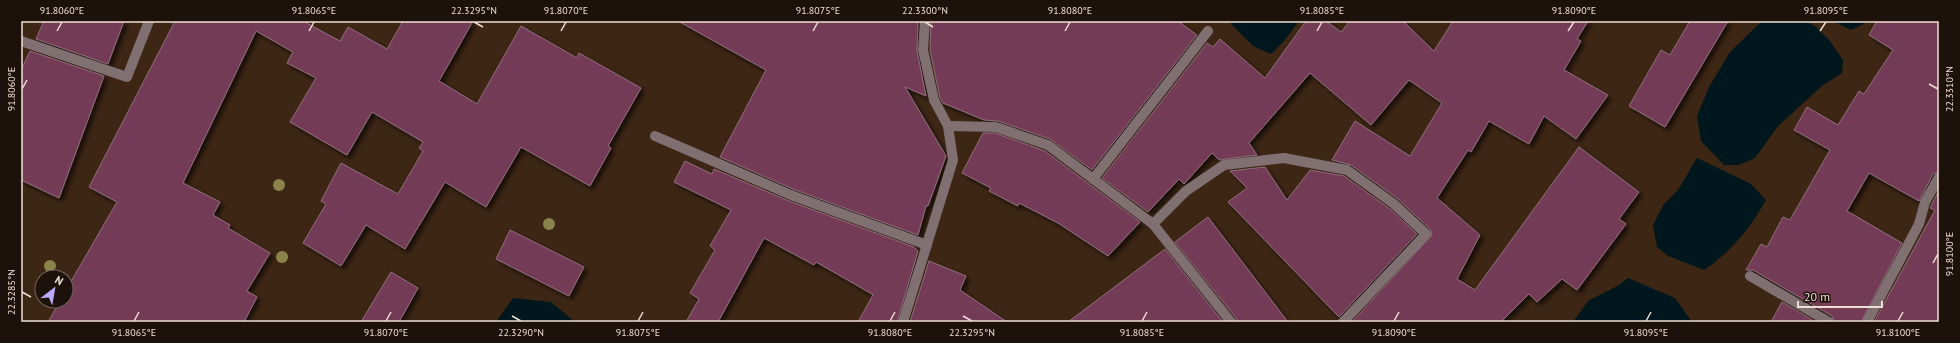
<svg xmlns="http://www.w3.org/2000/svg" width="1960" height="343" font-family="'PT Sans',sans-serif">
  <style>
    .water { fill: #00171d }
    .building { fill: #733b56; stroke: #906f7d; filter: url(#shadow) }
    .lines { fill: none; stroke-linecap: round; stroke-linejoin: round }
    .minor { stroke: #807072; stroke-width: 10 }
    .tree { fill: #8b844a }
    .ticks { fill: none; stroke: #efded4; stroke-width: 1.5 }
    .neatline { fill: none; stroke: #efded4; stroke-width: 1.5 }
    .ticks-label { font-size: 10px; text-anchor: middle; fill: #efded4 }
  </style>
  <defs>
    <filter id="shadow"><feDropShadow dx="3.5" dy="3.5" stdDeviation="2" flood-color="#0009"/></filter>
  </defs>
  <rect width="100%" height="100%" fill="#3e2615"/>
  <g class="water">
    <polygon points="1228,21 1299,21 1284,41 1271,54 1253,46"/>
    <polygon points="1762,21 1806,21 1816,27 1830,41 1843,60 1842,73 1822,86 1778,126 1755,158 1739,165 1724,165 1701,141 1697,116 1709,87 1730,52"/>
    <polygon points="1832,21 1870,21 1851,30"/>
    <path d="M1697 158 1751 184 1766 200C1751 227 1730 253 1704 270L1668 256 1657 247 1653 225 1664 204 1678 190Z"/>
    <polygon points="1628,278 1675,298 1692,322 1573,322 1588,301 1619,285"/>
    <polygon points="513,298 551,302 575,322 496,322"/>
  </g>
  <g class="building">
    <polygon points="44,21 124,21 108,64 36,39"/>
    <polygon points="175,21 303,21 340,41 348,27 387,49 403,21 473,21 439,81 477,104 521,26 577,58 579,53 641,88 608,146 611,148 590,186 521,147 486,207 445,182 405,249 366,225 341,266 303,243 326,204 321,201 341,163 398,194 423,151 419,148 423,142 372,112 347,155 290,122 316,78 287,63 293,52 256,31 183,183 220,202 213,215 230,225 228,228 270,253 247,291 257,297 244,322 48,322 60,301 66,301 66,290 117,202 89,187"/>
    <polygon points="678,21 918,21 917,51 926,96 905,87 946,156 928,206 926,206 918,235 793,189 720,157 766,70"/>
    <polygon points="931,21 1178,21 1197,35 1092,170 1050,139 998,121 984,120 943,103 940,98 930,50"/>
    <polygon points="1306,21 1326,21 1341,32 1350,21 1403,21 1434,51 1453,21 1588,21 1577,39 1581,41 1564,70 1608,95 1576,139 1544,116 1529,144 1489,121 1471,152 1468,150 1437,198 1480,235 1457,279 1475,290 1579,147 1639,192 1619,219 1626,224 1577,290 1562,279 1537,302 1529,294 1501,322 1352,322 1432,235 1430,229 1398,199 1351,165 1332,160 1355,121 1410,156 1442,103 1409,80 1371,125 1310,73 1249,143 1257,155 1219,160 1212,153 1184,184 1179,179 1148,212 1102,178 1207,43 1213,47 1220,39 1265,78"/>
    <polygon points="1690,21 1728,21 1665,127 1629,106 1661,50 1670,55"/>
    <polygon points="1877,21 1939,21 1939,171 1933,174 1919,201 1869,173 1847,211 1902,243 1861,322 1835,322 1832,316 1753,270 1746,270 1761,244 1767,247 1783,217 1790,220 1830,150 1794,130 1807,107 1838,125 1859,91 1864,94 1893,50 1869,35"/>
    <polygon points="30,51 104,76 59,198 21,180 21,70"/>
    <polygon points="983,133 995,133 1045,151 1140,222 1108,256 1058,223 1019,203 1018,206 989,191 991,188 962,173"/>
    <polygon points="685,161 712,174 714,169 789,201 914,247 918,251 897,322 858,322 873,295 872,294 816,262 814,265 764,238 718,322 686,322 699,299 690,293 715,250 710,246 731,210 674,182"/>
    <polygon points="1265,167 1287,200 1310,170 1344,176 1390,209 1417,234 1339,317 1228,202 1247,188 1230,171"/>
    <polygon points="1939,190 1939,322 1874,322 1935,210 1930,208"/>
    <polygon points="1208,217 1288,322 1237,322 1236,318 1175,242"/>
    <polygon points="510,230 584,267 569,296 496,259"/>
    <polygon points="1165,249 1223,322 1068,322"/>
    <polygon points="929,261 966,276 960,290 1007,322 910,322"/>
    <polygon points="391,272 418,288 399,322 361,322"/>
    <polygon points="1782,302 1816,322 1771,322"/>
  </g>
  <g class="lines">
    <g class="minor">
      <polyline points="21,41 127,77 149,21"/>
      <polyline points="948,126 996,127 1048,145 1153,224 1231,322"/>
      <polyline points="655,136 791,195 927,245"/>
      <polyline points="1093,179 1208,31"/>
      <polyline points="1153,224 1186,191 1224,165 1284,158 1347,170 1394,204 1426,234 1343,322"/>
      <polyline points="1750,276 1829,322"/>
      <polyline points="903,322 953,160 948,126 934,100 923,50 925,21"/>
      <polyline points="1867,322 1919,224 1925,202 1939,177"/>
    </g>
  </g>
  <g class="tree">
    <circle cx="279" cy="185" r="6"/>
    <circle cx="549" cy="224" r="6"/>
    <circle cx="282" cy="257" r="6"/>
    <circle cx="50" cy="266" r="6"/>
  </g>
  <path class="ticks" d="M474 22 483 27M925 22 933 27M57 31 62 22M309 31 314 22M561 31 566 22M813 31 818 22M1065 31 1070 22M1317 31 1322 22M1568 31 1574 22M1820 31 1826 22M1929 84 1938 89M22 89 27 80M1933 263 1938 254M22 292 31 297M512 316 521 321M963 316 972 321M134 321 139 312M386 321 391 312M638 321 643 312M890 321 895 312M1142 321 1147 312M1394 321 1399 312M1646 321 1651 312M1898 321 1903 312"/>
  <rect width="1960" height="343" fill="none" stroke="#1d120b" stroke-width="44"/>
  <g transform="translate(54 289) rotate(31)"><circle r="19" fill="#1d120b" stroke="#71645b"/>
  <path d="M0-3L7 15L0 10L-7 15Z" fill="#b9abf7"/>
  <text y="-6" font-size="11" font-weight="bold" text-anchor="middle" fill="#efded4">N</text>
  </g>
  <path d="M1798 301v6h84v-6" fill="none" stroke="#efded4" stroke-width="2"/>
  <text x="1804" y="301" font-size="12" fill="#efded4" stroke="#1d120b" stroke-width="3" paint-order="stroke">20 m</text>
  <rect x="22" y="22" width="1916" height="299" class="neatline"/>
  <g class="ticks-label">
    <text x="62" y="14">91.8060°E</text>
    <text x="314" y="14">91.8065°E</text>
    <text x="474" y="14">22.3295°N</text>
    <text x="566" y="14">91.8070°E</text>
    <text x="818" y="14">91.8075°E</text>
    <text x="925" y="14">22.3300°N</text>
    <text x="1070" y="14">91.8080°E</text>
    <text x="1322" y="14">91.8085°E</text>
    <text x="1574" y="14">91.8090°E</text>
    <text x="1826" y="14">91.8095°E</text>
    <text transform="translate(11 89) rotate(-90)" y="4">91.8060°E</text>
    <text transform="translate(1949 89) rotate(-90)" y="4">22.3310°N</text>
    <text transform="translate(1949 254) rotate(-90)" y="4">91.8100°E</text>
    <text transform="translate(11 292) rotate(-90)" y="4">22.3285°N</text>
    <text x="134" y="336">91.8065°E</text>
    <text x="386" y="336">91.8070°E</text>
    <text x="521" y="336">22.3290°N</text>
    <text x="638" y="336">91.8075°E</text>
    <text x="890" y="336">91.8080°E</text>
    <text x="972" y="336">22.3295°N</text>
    <text x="1142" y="336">91.8085°E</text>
    <text x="1394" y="336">91.8090°E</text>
    <text x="1646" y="336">91.8095°E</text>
    <text x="1898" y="336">91.8100°E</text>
  </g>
</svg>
